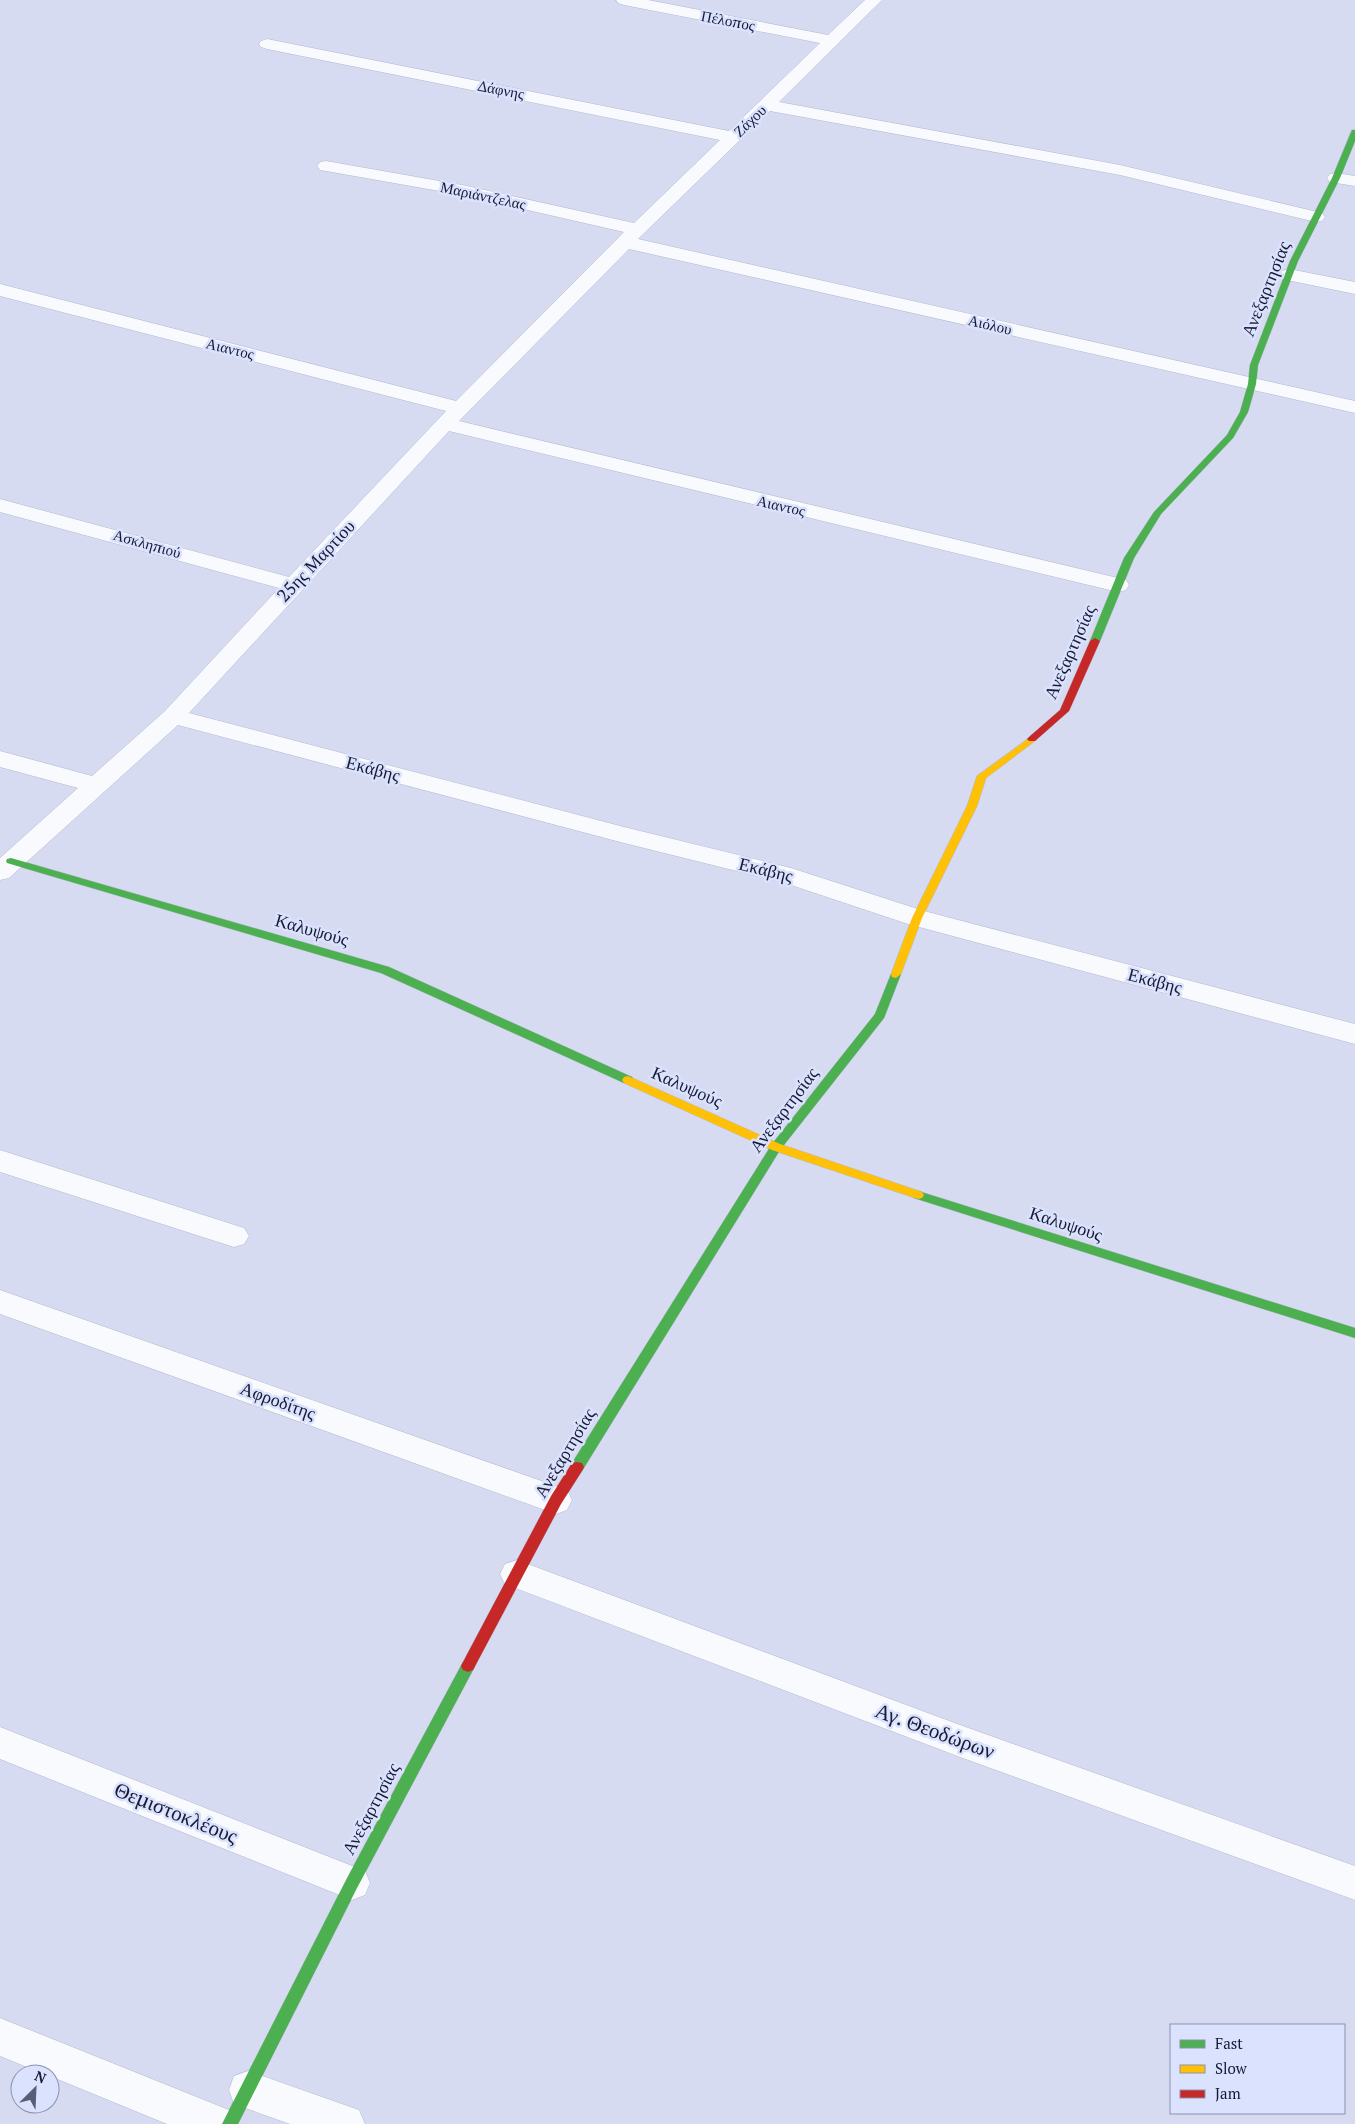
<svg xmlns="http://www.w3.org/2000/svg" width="1355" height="2124" font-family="'PT Serif',serif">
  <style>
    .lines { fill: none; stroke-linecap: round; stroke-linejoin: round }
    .street-casing { stroke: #b3b8ce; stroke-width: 1 }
    .fast-casing { stroke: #b3b8ce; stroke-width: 1 }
    .slow-casing { stroke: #b3b8ce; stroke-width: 1 }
    .jam-casing { stroke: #b3b8ce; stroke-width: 1 }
    .street { fill: #f9fafd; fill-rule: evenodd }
    .fast { fill: #4caf50; fill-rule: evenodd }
    .slow { fill: #ffc107; fill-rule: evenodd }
    .jam { fill: #c62828; fill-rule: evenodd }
    .labels { text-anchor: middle; stroke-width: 5; stroke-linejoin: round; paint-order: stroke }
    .far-street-label { font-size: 15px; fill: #161a34; stroke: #dbe2fe }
    .street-label { font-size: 18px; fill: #161a34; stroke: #dbe2fe }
    .near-street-label { font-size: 21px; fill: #161a34; stroke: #dbe2fe }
  </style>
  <rect width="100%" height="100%" fill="#d6dbf2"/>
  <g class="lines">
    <g class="street-casing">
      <g id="street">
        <polygon points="616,0 648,0 828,35 865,0 882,0 779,102 1120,165 1322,213 1325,217 1322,221 1316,222 1120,175 770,111 638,239 1355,401 1355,413 629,249 459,421 1118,578 1126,580 1129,585 1126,590 1118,592 449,431 189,713 624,827 791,868 924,911 1355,1024 1355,1044 908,924 785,883 624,843 178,725 9,878 0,880 0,858 78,788 0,767 0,751 92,776 165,711 279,588 0,512 0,499 289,577 446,411 0,296 0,284 456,401 624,232 462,195 326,171 320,170 317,166 320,162 326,161 462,185 634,223 720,140 267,49 261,47 259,44 261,41 267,39 729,131 820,43 624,5 618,3"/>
        <polygon points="1336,173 1355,176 1355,186 1330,182 1327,178 1330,174"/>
        <polygon points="1289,269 1355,282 1355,294 1282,279 1280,275 1282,271"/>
        <polygon points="0,1150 244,1228 249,1236 244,1244 234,1247 0,1172"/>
        <polygon points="0,1290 567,1490 572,1500 567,1510 556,1514 0,1314"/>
        <polygon points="517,1560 960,1725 1355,1866 1355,1900 960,1757 505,1584 500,1574 505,1564"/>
        <polygon points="0,1727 365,1871 370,1883 365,1895 352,1900 0,1759"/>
        <polygon points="0,2018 229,2110 235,2124 167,2124 50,2076 50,2074 44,2074 0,2056"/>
        <polygon points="248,2071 359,2110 365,2124 290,2124 234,2104 229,2090 234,2076"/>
      </g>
    </g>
    <g class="fast-casing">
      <g id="fast">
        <polygon points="1352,130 1355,130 1355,141 1340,178 1298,261 1258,365 1256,384 1248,412 1233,438 1161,514 1134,558 1100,641 1095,644 1092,643 1090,641 1124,558 1154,512 1227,435 1240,412 1248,384 1250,365 1290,261 1332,178"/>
        <polygon points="11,858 389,967 632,1077 634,1080 632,1083 624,1083 381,973 7,863 6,861 7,859"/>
        <polygon points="896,970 901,974 884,1018 780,1150 582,1471 577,1472 572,1471 570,1467 572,1463 772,1144 875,1014 891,974"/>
        <polygon points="918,1191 1355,1328 1355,1338 914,1198 912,1195 914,1192"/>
        <polygon points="468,1660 473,1662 475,1666 473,1670 357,1888 238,2124 222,2124 347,1878 463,1662"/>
      </g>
    </g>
    <g class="slow-casing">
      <g id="slow">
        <polygon points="1032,736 1035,737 1037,739 1035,741 986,778 977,806 922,918 901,974 896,978 892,977 891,974 912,918 967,806 977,776"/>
        <polygon points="628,1076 780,1144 922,1192 924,1195 922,1198 918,1199 772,1150 624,1083 622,1080 624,1077"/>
      </g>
    </g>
    <g class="jam-casing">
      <g id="jam">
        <polygon points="1095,638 1100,641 1069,711 1035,741 1029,741 1027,739 1029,737 1060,710 1090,641"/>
        <polygon points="577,1462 582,1463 584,1467 582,1471 561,1504 473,1670 468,1672 463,1670 461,1666 463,1662 551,1496 572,1463"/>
      </g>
    </g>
    <use href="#street" class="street"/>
    <use href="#fast" class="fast"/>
    <use href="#slow" class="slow"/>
    <use href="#jam" class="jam"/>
  </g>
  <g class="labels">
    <g class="far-street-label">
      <text transform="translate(728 21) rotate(11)" y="5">Πέλοπος</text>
      <text transform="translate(501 90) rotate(11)" y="5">Δάφνης</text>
      <text transform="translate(750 121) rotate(-44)" y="5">Ζάχου</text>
      <text transform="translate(483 196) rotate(12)" y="5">Μαριάντζελας</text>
      <text transform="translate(990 325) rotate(13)" y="5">Αιόλου</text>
      <text transform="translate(230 349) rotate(14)" y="5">Αιαντος</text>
      <text transform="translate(781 506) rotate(13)" y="5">Αιαντος</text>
      <text transform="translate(147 544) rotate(16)" y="5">Ασκληπιού</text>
    </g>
    <g class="street-label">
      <text transform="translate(1266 289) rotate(-68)" y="6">Ανεξαρτησίας</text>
      <text transform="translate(316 561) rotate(-47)" y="6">25ης Μαρτίου</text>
      <text transform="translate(1070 652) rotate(-66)" y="6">Ανεξαρτησίας</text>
      <text transform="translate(373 769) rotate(15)" y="6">Εκάβης</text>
      <text transform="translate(766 870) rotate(14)" y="6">Εκάβης</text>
      <text transform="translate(312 930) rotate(16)" y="6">Καλυψούς</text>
      <text transform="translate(1155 981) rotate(15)" y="6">Εκάβης</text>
      <text transform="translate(687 1087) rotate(24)" y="6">Καλυψούς</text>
      <text transform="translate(784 1110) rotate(-53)" y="6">Ανεξαρτησίας</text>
      <text transform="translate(1066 1224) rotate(18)" y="6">Καλυψούς</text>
      <text transform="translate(278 1401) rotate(20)" y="6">Αφροδίτης</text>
      <text transform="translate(565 1453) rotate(-59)" y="6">Ανεξαρτησίας</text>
      <text transform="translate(371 1809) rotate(-62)" y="6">Ανεξαρτησίας</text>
    </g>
    <g class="near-street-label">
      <text transform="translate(935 1731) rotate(20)" y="7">Αγ. Θεοδώρων</text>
      <text transform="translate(176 1813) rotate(22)" y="7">Θεμιστοκλέους</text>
    </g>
  </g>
  <rect x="1170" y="2024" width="175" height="90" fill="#dbe2fe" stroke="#8c92ad"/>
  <rect x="1180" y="2040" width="25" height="8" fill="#4caf50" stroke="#8c92ad"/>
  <text x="1215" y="2049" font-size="15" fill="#161a34">Fast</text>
  <rect x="1180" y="2065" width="25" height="8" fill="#ffc107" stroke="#8c92ad"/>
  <text x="1215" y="2074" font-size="15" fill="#161a34">Slow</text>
  <rect x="1180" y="2090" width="25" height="8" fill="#c62828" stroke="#8c92ad"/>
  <text x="1215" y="2099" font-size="15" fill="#161a34">Jam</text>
  <g transform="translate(35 2089) rotate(24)"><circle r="24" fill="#dbe2fe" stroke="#8c92ad"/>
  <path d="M0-4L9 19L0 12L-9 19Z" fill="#595e76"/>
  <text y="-8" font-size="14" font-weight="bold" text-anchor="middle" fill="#161a34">N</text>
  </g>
</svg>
